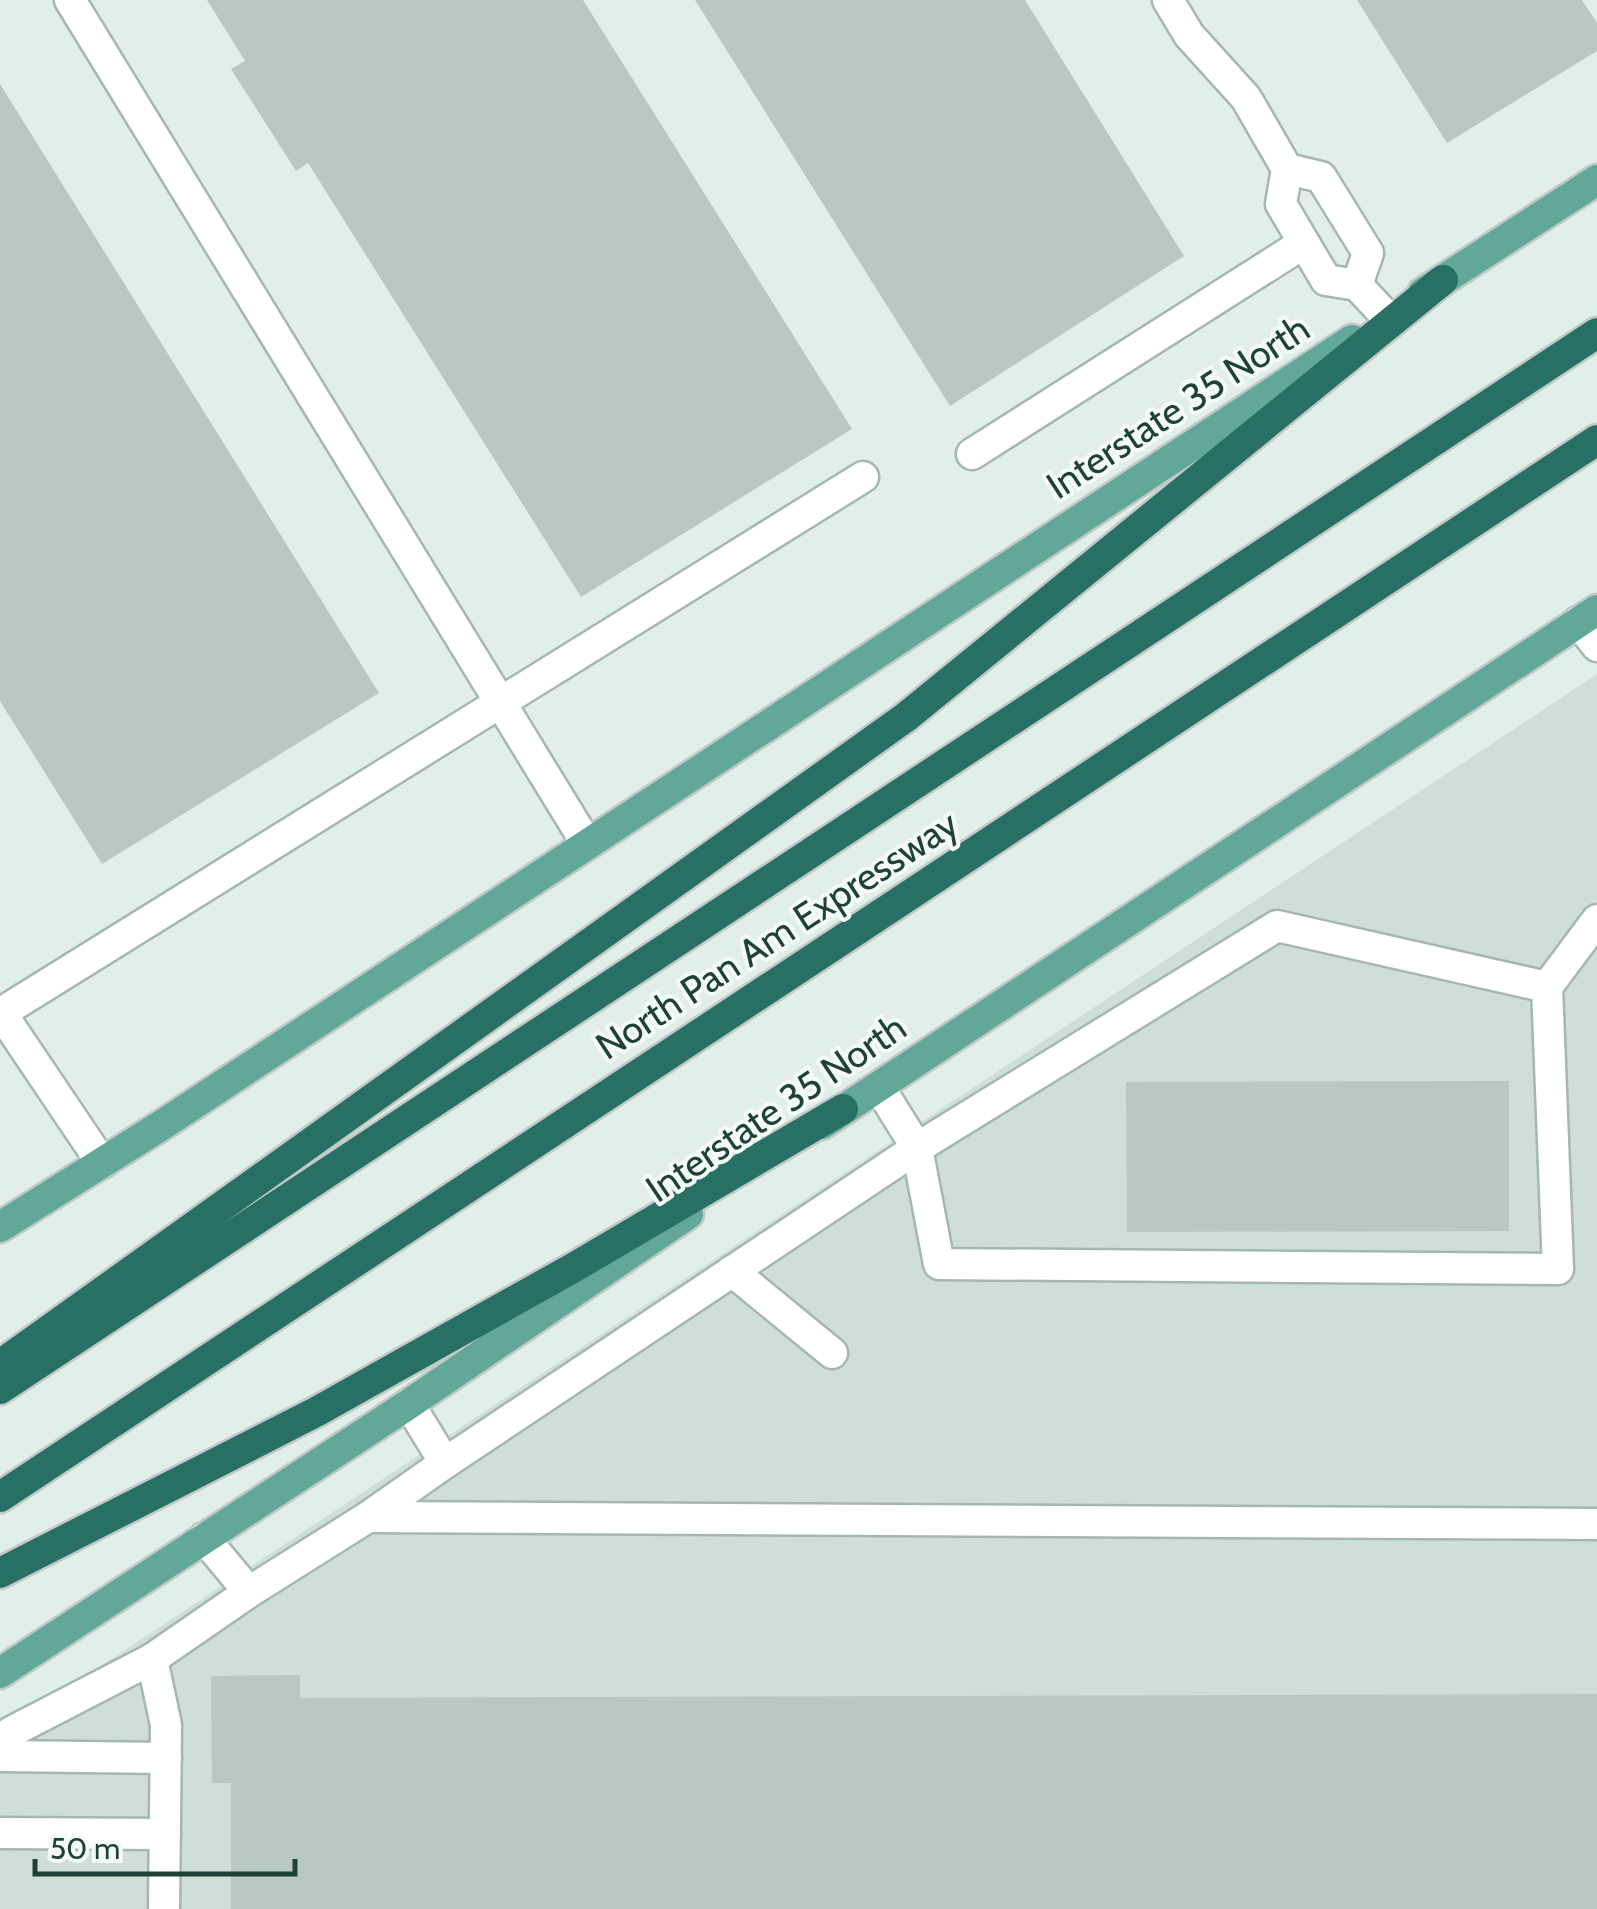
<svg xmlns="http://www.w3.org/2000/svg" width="1597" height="1909" font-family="Cabin,sans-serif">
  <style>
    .built { fill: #d0ded8 }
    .building { fill: #b7c9c2 }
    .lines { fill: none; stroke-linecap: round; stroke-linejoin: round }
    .minor-casing { stroke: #a4b7b1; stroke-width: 35 }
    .major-casing { stroke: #c1cac8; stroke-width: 35 }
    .highway-casing { stroke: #c1cac8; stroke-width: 35 }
    .minor { stroke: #fff; stroke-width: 30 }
    .major { stroke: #62a899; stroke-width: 30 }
    .highway { stroke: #297064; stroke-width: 30 }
    .labels { text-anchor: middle; stroke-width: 8; stroke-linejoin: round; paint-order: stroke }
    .street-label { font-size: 38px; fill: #20413a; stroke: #f3faf7 }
  </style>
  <rect width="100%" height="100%" fill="#e2eee9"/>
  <polygon class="built" points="1597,674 1597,1909 0,1909 0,1733"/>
  <g class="building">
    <polygon points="207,0 583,0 852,429 581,597 308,163 296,171 231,69 245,61"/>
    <polygon points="695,0 1025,0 1184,256 950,406"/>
    <polygon points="1357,0 1582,0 1597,23 1597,51 1447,143"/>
    <polygon points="0,84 379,693 102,864 0,701"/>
    <polygon points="1509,1081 1509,1231 1127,1232 1126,1082"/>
    <polygon points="300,1675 300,1698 1597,1694 1597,1909 231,1909 231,1783 212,1783 211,1676"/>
  </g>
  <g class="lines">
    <g class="minor-casing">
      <g id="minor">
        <polyline points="70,0 587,844"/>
        <polyline points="1168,0 1189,35 1246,98 1287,169 1281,204 1326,280 1357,285 1387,317"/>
        <polyline points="1287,169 1321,177 1368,253 1357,285"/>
        <polyline points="972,454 1304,243"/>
        <polyline points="1578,622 1597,646"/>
        <polyline points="1547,987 1597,920"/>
        <polyline points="102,1163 1,1013 863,477"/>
        <polyline points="732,1271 832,1353"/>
        <polyline points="445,1463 917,1148 1277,926 1547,987 1558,1269 939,1264 917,1148 879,1087"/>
        <polyline points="368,1517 1597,1524"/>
        <polyline points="204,1538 249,1592 368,1517 445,1463 409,1404"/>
        <polyline points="152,1659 166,1725 164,1909"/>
        <polyline points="0,1747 11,1732 152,1659 249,1592"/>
        <polyline points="0,1756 166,1758"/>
        <polyline points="0,1833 165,1834"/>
      </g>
    </g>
    <g class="major-casing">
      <g id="major">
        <polyline points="1423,293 1597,180"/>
        <polyline points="822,1124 1597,610"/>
        <polyline points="0,1227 162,1125 1352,340"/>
        <polyline points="0,1673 409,1404 688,1214"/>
      </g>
    </g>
    <g class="highway-casing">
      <g id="highway">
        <polyline points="0,1365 906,717 1443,280"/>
        <polyline points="0,1389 1597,333"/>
        <polyline points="0,1497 1597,440"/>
        <polyline points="0,1573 316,1412 573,1268 843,1109"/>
      </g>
    </g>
    <use href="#minor" class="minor"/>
    <use href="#major" class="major"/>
    <use href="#highway" class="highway"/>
  </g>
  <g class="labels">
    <g class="street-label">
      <text transform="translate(1178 407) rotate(-33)" y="13">Interstate 35 North</text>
      <text transform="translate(777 935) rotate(-33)" y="13">North Pan Am Expressway</text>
      <text transform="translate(776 1108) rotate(-34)" y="13">Interstate 35 North</text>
    </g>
  </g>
  <path d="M35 1859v15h260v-15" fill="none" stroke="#20413a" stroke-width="5"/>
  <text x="50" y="1859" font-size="30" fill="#20413a" stroke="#f3faf7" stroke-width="8" paint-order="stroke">50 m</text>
</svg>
